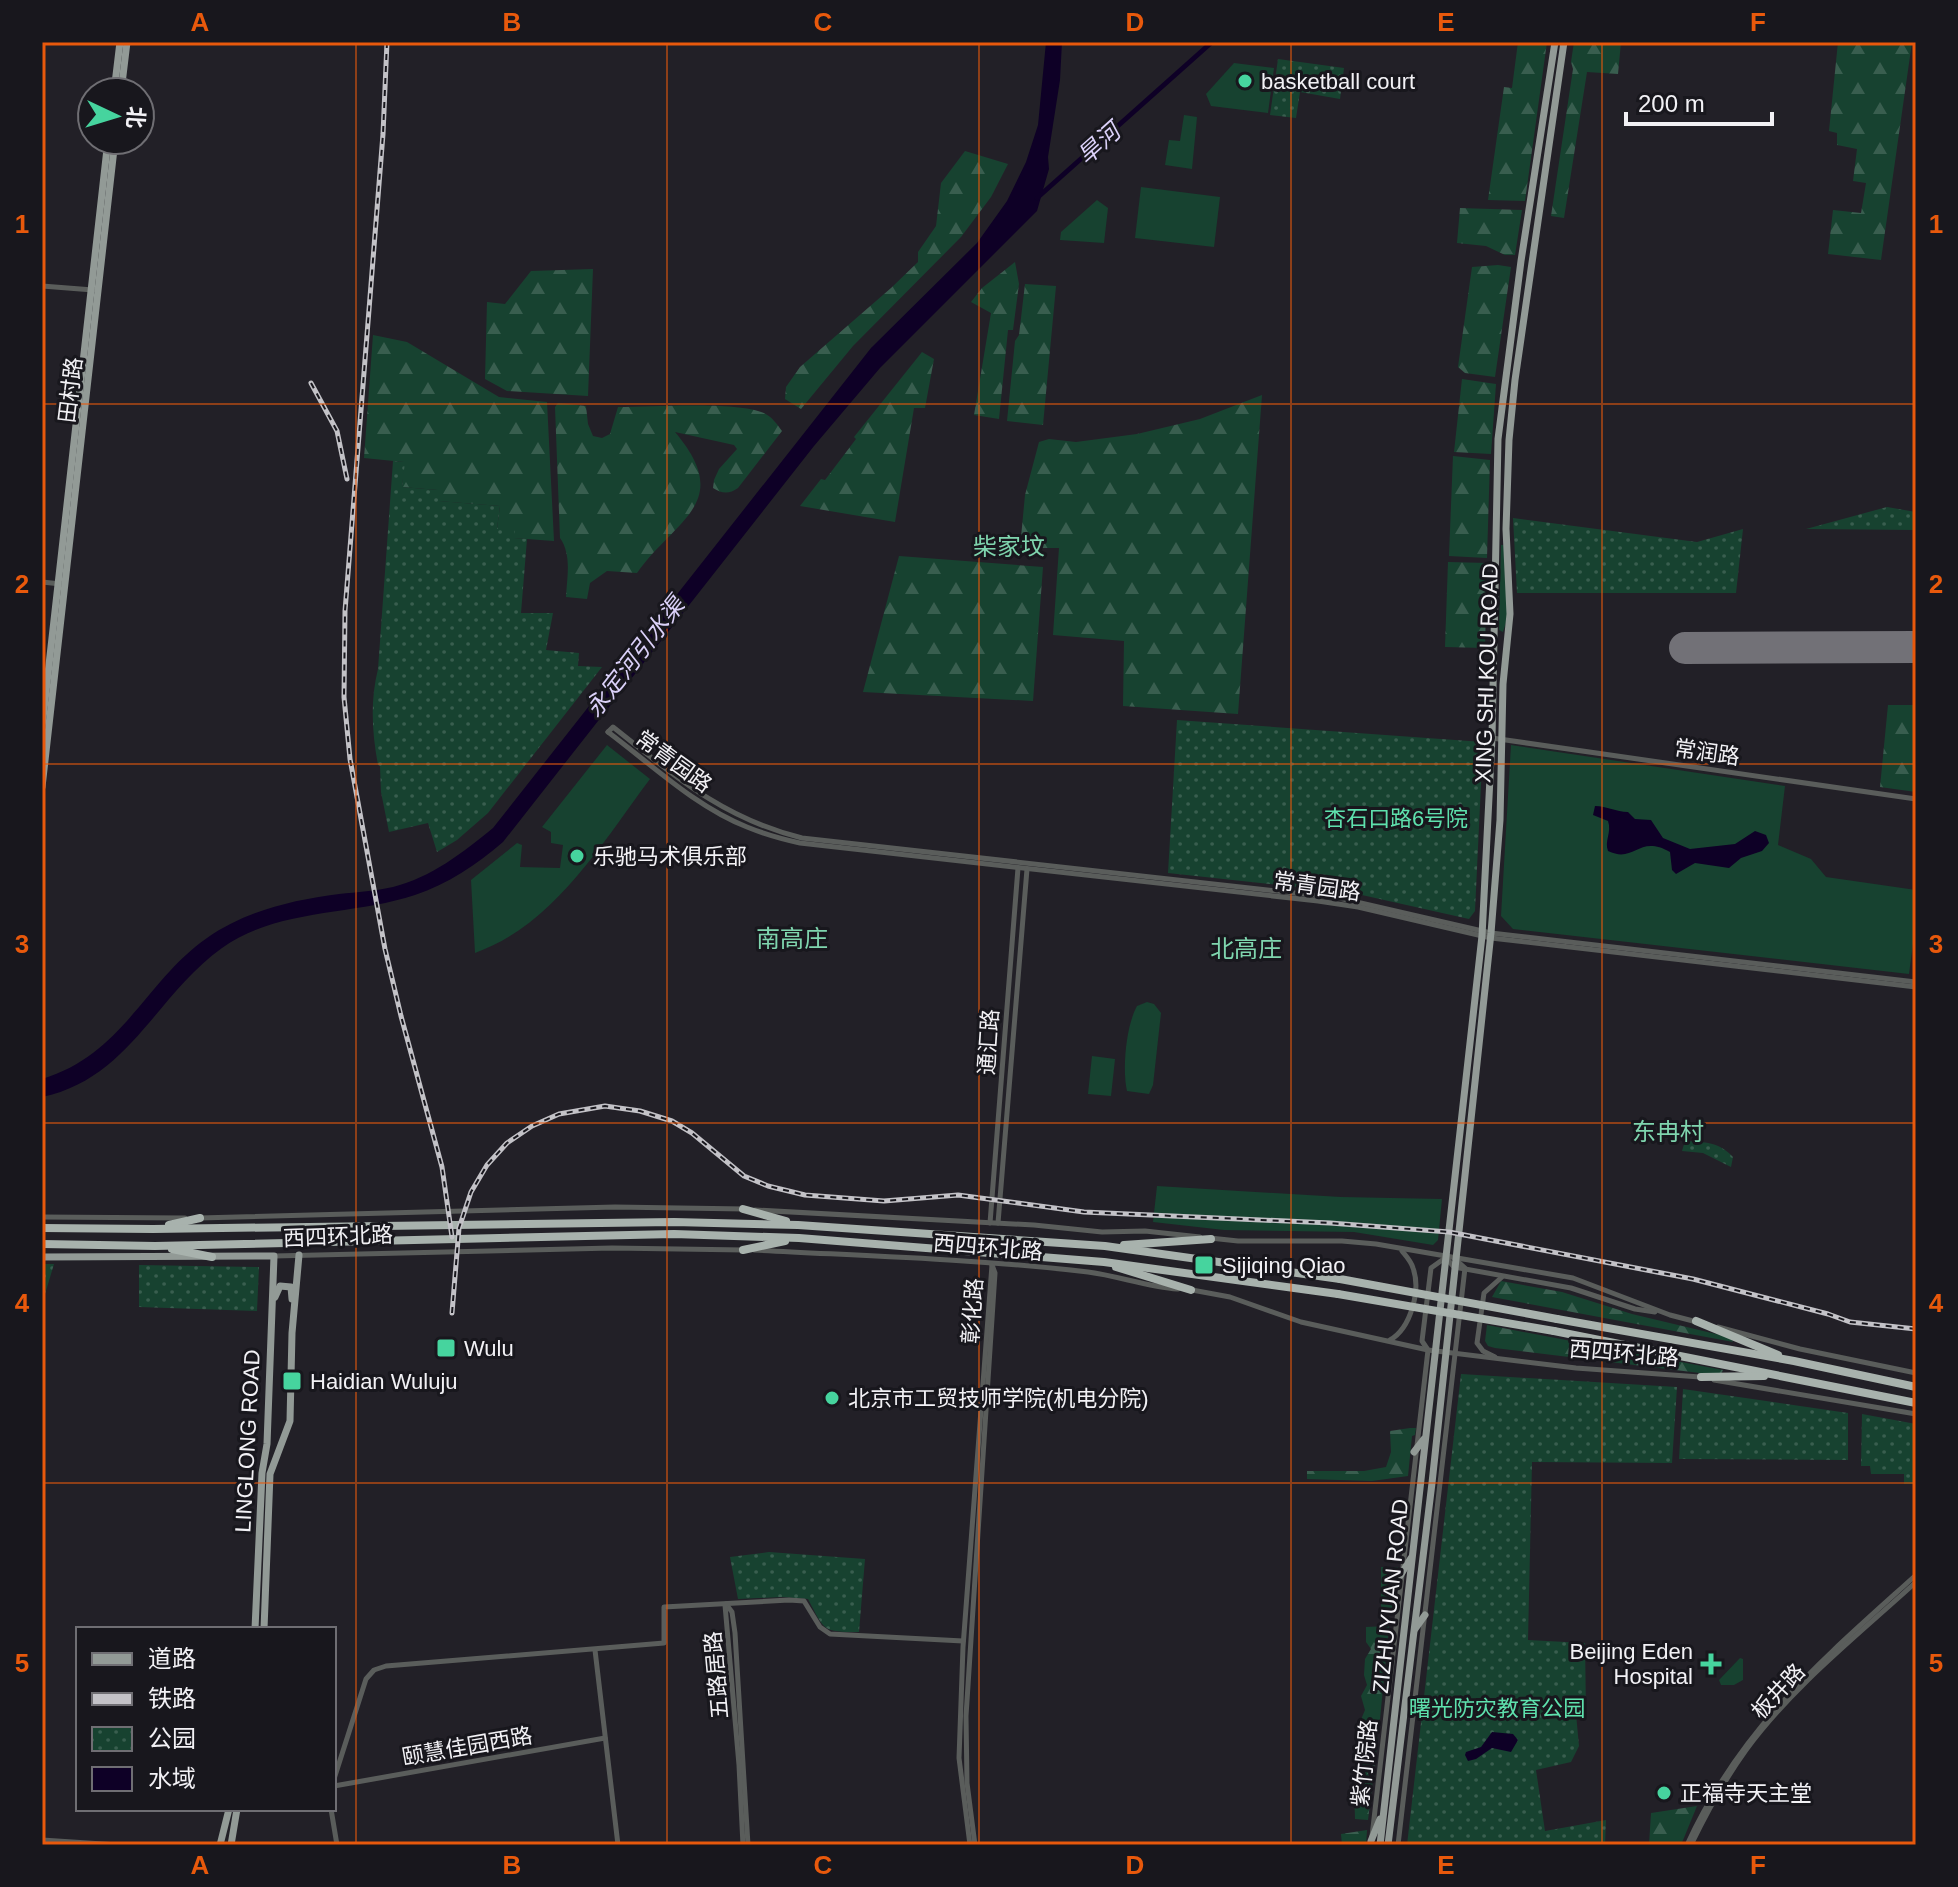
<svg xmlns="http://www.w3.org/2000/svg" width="1958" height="1887" font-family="Arial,'Noto Sans SC',sans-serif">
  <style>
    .grass { fill: #174230 }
    .forest { fill: url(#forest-firs) }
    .park { fill: url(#park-dots) }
    .water { fill: #0e0026 }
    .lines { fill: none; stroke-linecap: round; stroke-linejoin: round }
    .canal { stroke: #0e0026; stroke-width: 5 }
    .runway { stroke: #727177; stroke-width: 32 }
    .minor { stroke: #5a5d5b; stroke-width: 5 }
    .major { stroke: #929a96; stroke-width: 7 }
    .highway { stroke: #a8b2ad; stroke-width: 8 }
    .rail-casing { stroke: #c3c2c7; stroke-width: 5 }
    .rail { stroke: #18171d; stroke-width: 2; stroke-dasharray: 6; stroke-linecap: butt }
    .highway-bridge { stroke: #a8b2ad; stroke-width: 8 }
    .grid { fill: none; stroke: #e8590c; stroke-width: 2; stroke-opacity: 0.55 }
    .poi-dot { fill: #46d49e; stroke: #18171d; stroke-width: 3 }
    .labels { text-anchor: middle; stroke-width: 6; stroke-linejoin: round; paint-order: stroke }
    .poi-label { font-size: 22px; fill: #f2f1f5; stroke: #18171d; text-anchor: start }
    .street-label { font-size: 22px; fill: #f2f1f5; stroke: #18171d }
    .park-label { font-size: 22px; fill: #5ee1ad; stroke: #18171d }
    .water-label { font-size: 24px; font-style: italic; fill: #dbd1f9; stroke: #18171d }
    .neighbourhood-label { font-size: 24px; fill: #7fd5ae; stroke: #18171d }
    .neatline { fill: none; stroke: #e8590c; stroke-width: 3 }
    .grid-label { font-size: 26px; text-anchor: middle; font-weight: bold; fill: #e8590c }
  </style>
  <defs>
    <pattern id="forest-firs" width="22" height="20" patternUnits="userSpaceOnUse" patternTransform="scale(2)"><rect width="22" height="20" fill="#174230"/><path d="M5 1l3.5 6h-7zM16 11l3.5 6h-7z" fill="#395e4f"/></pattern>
    <pattern id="park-dots" width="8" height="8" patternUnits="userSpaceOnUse" patternTransform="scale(2)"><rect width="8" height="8" fill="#174230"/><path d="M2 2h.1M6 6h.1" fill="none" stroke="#395e4f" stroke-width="1.8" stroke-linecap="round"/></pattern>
  </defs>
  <rect width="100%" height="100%" fill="#222027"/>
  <g class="grass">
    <polygon points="1234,63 1274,68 1268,113 1211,106 1206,94"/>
    <polygon points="1184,115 1197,117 1192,169 1165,165 1169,140 1180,141"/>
    <polygon points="1141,187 1220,197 1214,247 1135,238"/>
    <polygon points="1097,200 1108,208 1104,243 1060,240 1061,232"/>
    <path d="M1501 545H1504C1506 571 1513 608 1503 632L1499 630Z"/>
    <path d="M607 745 650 779C602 843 554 925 475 953L471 880 517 843 522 845 520 867 560 868 563 845 551 843V832L542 827Z"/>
    <polygon points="1511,745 1785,786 1778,845 1811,859 1826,877 1916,890 1916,921 1909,974 1513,929 1501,916"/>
    <path d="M1147 1002 1154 1004 1161 1013 1153 1085 1149 1094 1127 1091C1122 1069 1126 1026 1137 1006Z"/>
    <polygon points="1092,1056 1115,1059 1111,1096 1088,1094"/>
    <polygon points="1157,1186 1341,1197 1442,1199 1438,1240 1433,1245 1354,1232 1224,1230 1153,1222"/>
    <polygon points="1740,1658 1743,1659 1743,1680 1734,1685 1721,1685 1719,1680"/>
  </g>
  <g class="forest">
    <polygon points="1518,42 1547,42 1525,201 1488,200 1504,87 1512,88"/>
    <polygon points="1574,42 1621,42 1618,74 1587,72 1564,218 1551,216 1573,69 1571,62"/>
    <polygon points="1838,42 1912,42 1881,260 1828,254 1833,210 1861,213 1866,183 1853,181 1857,149 1837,145 1837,133 1829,131"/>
    <polygon points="965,151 1008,164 991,197 961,237 853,346 801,409 785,399 786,387 800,367 891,288 918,262 918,252 936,226 941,183"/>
    <polygon points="1460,208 1522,210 1515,255 1505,255 1486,246 1457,243"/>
    <polygon points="1015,262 1019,284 1013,330 1008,330 999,419 974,415 991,313 971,302 982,288"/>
    <polygon points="1498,265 1511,267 1495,377 1465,373 1458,367 1472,267"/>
    <polygon points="593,269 588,396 507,391 485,379 487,302 505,304 531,271"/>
    <polygon points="1025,284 1056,286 1043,425 1007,421 1015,341 1019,335"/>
    <polygon points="373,335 407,342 499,397 547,402 554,541 513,538 497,529 500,506 438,501 438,490 402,487 404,462 364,458"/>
    <polygon points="922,352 934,359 925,408 914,408 895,522 800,506 821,479 825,480 856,439 854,437"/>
    <polygon points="1462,379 1496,384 1491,454 1454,452"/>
    <polygon points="1262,395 1238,714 1123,706 1124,641 1053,635 1059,548 1020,548 1025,495 1039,442 1049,439 1076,442 1137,434 1200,419"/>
    <path d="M558 403 586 406 588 424 593 436 602 438 610 434 618 407C653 407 735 401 764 413 772 417 777 424 782 431L738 488C729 494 723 494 713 488L714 480 719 469 737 449 734 445 675 432C735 503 675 519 637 573L607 571 590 583 587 599 566 597C567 577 572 555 560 538L555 407Z"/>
    <polygon points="1453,456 1490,460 1487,558 1449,556"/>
    <polygon points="899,556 1043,567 1033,701 863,692"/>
    <polygon points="1448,562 1487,563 1485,648 1445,647"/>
    <polygon points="1888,705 1916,705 1916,792 1880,787"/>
    <polygon points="1501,1281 1562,1292 1632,1314 1720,1335 1731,1339 1733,1342 1492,1297"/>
    <polygon points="1487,1325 1723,1370 1721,1374 1708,1374 1495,1348 1488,1346 1485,1341"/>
    <polygon points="1410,1428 1416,1428 1415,1435 1412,1436 1408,1476 1372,1481 1307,1479 1307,1471 1364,1471 1386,1467 1391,1452 1390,1431"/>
    <polygon points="1381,1567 1398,1567 1391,1614 1381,1615"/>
    <polygon points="1389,1626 1380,1719 1375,1724 1362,1726 1360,1722 1365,1710 1361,1696 1367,1685 1364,1675 1365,1659 1371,1649 1366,1642 1366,1627"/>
    <polygon points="1378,1737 1368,1820 1355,1819 1354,1784 1358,1738"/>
    <polygon points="1697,1806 1681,1845 1649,1845 1651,1813"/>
    <polygon points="1367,1830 1366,1845 1342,1845 1341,1834"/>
  </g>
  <g class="park">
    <polygon points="1278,59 1344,68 1340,99 1300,92 1296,118 1270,115"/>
    <path d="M393 461 405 462 402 487 438 490 439 501 500 506 497 529H515L514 538 527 539 521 613H553L546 650 579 653 578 666 602 667 488 813 457 840 437 852 428 823 389 832 381 792 380 766 378 765C372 733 370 701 378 669Z"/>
    <polygon points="1887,507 1916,512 1916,530 1806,529"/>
    <polygon points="1513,518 1697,542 1743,529 1736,593 1517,593"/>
    <polygon points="1177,720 1483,742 1475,911 1469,919 1353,893 1168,873"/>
    <path d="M1685 1141C1705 1142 1719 1142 1733 1157L1731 1167 1703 1153 1682 1151Z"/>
    <polygon points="42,1264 54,1264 42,1304"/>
    <polygon points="139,1265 259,1267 257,1311 139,1307"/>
    <polygon points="1461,1374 1677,1387 1672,1463 1532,1462 1528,1640 1585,1643 1586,1712 1576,1714 1579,1746 1571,1762 1536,1770 1545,1831 1606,1820 1605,1845 1407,1845"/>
    <polygon points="1683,1389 1848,1413 1848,1460 1679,1459"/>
    <polygon points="1862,1414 1916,1424 1916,1484 1904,1484 1904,1474 1871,1474 1870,1466 1861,1466"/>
    <path d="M769 1552 865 1559 859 1632C822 1632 825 1631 808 1599L782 1597 738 1599 730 1557Z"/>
  </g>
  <g class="water">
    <path d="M1046 42H1062L1060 80 1048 157 1049 169 1037 211 880 368 814 446 503 842C476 865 448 884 415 895 352 916 278 908 222 948 156 995 129 1079 42 1097V1079C124 1054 144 982 207 938 246 911 292 900 339 894 357 892 376 891 393 887 430 878 464 852 493 828L871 348 977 243 1007 201 1026 162 1038 125Z"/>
    <path d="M1595 806C1607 806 1616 812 1628 812L1635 819 1651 820 1663 838 1690 849 1735 844 1755 831 1766 835 1769 843 1762 851 1741 858 1729 868 1695 863 1676 874 1672 870 1670 852C1638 834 1635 864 1608 851 1604 841 1612 832 1608 821L1593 815Z"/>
    <polygon points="1492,1732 1513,1734 1518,1740 1511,1752 1492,1748 1476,1759 1468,1761 1465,1755 1466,1752 1481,1747"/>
  </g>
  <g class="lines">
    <polyline class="canal" points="1037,198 1212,42"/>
    <polyline class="runway" points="1685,648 1916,647"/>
    <g class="minor">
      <polyline points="42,286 93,290"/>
      <polyline points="42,582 61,584"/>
      <path d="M608 732 613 727C675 776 722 818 802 838L1339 898 1491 933 1916 982"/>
      <path d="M608 732C652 765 696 807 747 827 764 834 782 839 800 843L1318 901 1358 907 1491 938 1916 987"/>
      <polyline points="1492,738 1916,799"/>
      <polyline points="755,1210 1034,1225 1102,1232 1145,1231 1200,1237"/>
      <polyline points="42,1217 185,1218"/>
      <polyline points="199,1218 615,1207 745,1209"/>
      <polyline points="990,1223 1018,868"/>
      <polyline points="998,1223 1027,869"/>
      <polyline points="1210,1238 1238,1241 1342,1241 1376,1244 1573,1278 1670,1315 1697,1322"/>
      <path d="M754 1250C866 1256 978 1259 1088 1272 1119 1276 1147 1287 1178 1289"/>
      <polyline points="274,1256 612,1248 744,1250"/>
      <polyline points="1447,1259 1454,1267 1571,1288 1635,1309 1655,1312"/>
      <polyline points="1192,1290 1230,1297 1301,1322 1428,1350 1576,1368 1700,1377"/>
      <polyline points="1718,1327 1800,1349 1916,1373"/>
      <path d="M1390 1340C1411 1328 1421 1290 1413 1268 1411 1261 1406 1256 1402 1251"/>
      <polyline points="1495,1357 1483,1351 1477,1343 1484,1293 1502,1277"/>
      <polyline points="1714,1380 1916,1414"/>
      <polyline points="726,1604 732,1612 735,1633 748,1845"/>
      <polyline points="725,1605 739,1765 743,1845"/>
      <polyline points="595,1650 618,1845"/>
      <polyline points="334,1779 366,1679 374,1670 386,1666 664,1643 664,1607 789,1600 804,1601 820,1627 830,1634 963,1641"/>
      <polyline points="334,1786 605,1738"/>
      <polyline points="331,1809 337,1845"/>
      <polyline points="42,1840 118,1845"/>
      <polyline points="42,1844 50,1845"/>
      <polyline points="970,1845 959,1758 963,1647 992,1265"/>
      <polyline points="975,1845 967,1783 966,1716 995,1273 992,1265"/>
      <polyline points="1371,1845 1428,1350 1422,1341 1431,1268 1445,1258"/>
      <polyline points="1398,1845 1465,1268 1455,1259"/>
      <path d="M1687 1845C1741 1727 1822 1660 1916 1575"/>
      <path d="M1691 1845C1707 1812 1725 1779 1746 1750 1793 1686 1858 1635 1916 1582"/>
    </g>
    <g class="major">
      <polyline points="114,92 120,42"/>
      <polyline points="121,92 127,42"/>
      <polyline points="42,727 108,140"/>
      <polyline points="42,787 115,140"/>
      <polyline points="42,1257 274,1256 267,1444 262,1473 255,1629"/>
      <polyline points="275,1297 280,1286 291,1287 292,1299"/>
      <polyline points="1414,1452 1424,1439"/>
      <polyline points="1400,1576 1411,1558"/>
      <polyline points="264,1629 270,1474 290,1421 292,1333 299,1255"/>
      <polyline points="1415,1629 1425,1615"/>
      <polyline points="1371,1841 1380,1819"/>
      <polyline points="220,1845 229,1809"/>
      <polyline points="231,1845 237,1809"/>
      <polyline points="1380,1845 1482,936 1492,738 1498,439 1521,261 1555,42"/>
      <polyline points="1388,1845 1432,1483 1491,933 1500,820 1503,684 1510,614 1506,529 1509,440 1515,380 1564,42"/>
    </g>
    <g class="highway">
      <polyline points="743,1209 786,1221"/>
      <polyline points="169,1225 200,1218"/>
      <polyline points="42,1228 153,1229 674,1222 798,1225 1105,1246 1340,1279"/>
      <polyline points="42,1244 155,1246 674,1234 799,1238 1104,1262 1338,1294"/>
      <polyline points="1124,1245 1211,1239"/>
      <polyline points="172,1249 212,1257"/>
      <polyline points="743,1250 785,1241"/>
      <polyline points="1116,1267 1191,1290"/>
      <polyline points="1557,1319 1794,1361 1916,1387"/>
      <polyline points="1696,1321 1778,1355"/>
      <polyline points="1554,1331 1916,1403"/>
      <polyline points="1701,1377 1764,1376"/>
    </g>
    <g class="rail-casing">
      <g id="rail">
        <polyline points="387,42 383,134 345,611 344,697 350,759 385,949 401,1016 442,1167 452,1237"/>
        <polyline points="311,383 337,431 347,479"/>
        <polyline points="452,1313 459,1228 471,1192 487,1165 507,1143 532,1126 559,1114 605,1106 640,1111 672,1121 692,1133 744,1176 768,1186 805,1195 884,1201 958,1195 1084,1212 1330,1223 1449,1232 1693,1279 1828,1314 1850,1322 1916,1329"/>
      </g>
    </g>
    <use href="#rail" class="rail"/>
    <g class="highway-bridge">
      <polyline points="1340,1279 1557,1319"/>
      <polyline points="1338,1294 1554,1331"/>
    </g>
  </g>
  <path class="grid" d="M356 42V1845M667 42V1845M979 42V1845M1291 42V1845M1602 42V1845M42 404H1916M42 764H1916M42 1123H1916M42 1483H1916"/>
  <g class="poi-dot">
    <circle cx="1245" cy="81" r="8"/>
    <circle cx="577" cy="856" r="8"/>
    <rect x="1194" y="1255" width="20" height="20" rx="4"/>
    <rect x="436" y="1338" width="20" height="20" rx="4"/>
    <rect x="282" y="1371" width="20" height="20" rx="4"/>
    <circle cx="832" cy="1398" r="8"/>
    <path d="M1707 1652h8v8h8v8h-8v8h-8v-8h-8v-8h8z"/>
    <circle cx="1664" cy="1793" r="8"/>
  </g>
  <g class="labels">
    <g class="poi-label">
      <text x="1261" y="89">basketball court</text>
      <text x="593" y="864">乐驰马术俱乐部</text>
      <text x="1222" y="1273">Sijiqing Qiao</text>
      <text x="464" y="1356">Wulu</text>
      <text x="310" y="1389">Haidian Wuluju</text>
      <text x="848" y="1406">北京市工贸技师学院(机电分院)</text>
      <text x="1693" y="1659" text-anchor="end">Beijing Eden<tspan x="1693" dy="25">Hospital</tspan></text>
      <text x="1680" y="1801">正福寺天主堂</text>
    </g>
    <g class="street-label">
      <text transform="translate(70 390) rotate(-83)" y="8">田村路</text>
      <text transform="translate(1486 673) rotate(-88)" y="8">XING SHI KOU ROAD</text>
      <text transform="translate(1707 752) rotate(8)" y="8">常润路</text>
      <text transform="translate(674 761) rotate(36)" y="8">常青园路</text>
      <text transform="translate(1317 886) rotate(8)" y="8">常青园路</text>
      <text transform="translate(988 1042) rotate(-86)" y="8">通汇路</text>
      <text transform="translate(338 1236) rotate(-2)" y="8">西四环北路</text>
      <text transform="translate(988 1247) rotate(5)" y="8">西四环北路</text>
      <text transform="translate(972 1311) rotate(-86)" y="8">彰化路</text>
      <text transform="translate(1624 1353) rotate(5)" y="8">西四环北路</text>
      <text transform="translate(247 1441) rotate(-87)" y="8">LINGLONG ROAD</text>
      <text transform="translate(1390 1596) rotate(-84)" y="8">ZIZHUYUAN ROAD</text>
      <text transform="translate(716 1675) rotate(-95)" y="8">五路居路</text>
      <text transform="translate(1778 1691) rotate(-47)" y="8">板井路</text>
      <text transform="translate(467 1746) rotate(-10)" y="8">颐慧佳园西路</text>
      <text transform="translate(1364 1763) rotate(-84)" y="8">紫竹院路</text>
    </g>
    <g class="park-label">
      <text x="1396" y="826">杏石口路6号院</text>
      <text x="1497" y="1716">曙光防灾教育公园</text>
    </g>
    <g class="water-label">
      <text transform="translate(1099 144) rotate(-42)" y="8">旱河</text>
      <text transform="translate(635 657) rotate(-52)" y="8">永定河引水渠</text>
    </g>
    <g class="neighbourhood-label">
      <text x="1009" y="555">柴家坟</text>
      <text x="792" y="947">南高庄</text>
      <text x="1246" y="957">北高庄</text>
      <text x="1668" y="1140">东冉村</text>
    </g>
  </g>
  <rect width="1958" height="1887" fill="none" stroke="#18171d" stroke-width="88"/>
  <rect x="76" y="1627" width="260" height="184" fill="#18171d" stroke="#6f6e73" stroke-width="2"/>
  <rect x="92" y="1653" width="40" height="12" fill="#929a96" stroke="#6f6e73" stroke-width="2"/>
  <text x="148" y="1667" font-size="24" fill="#f2f1f5">道路</text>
  <rect x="92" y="1693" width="40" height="12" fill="#c3c2c7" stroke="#6f6e73" stroke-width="2"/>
  <text x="148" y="1707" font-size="24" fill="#f2f1f5">铁路</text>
  <rect x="92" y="1727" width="40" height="24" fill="url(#park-dots)" stroke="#6f6e73" stroke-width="2"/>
  <text x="148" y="1747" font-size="24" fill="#f2f1f5">公园</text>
  <rect x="92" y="1767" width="40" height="24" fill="#0e0026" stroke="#6f6e73" stroke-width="2"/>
  <text x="148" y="1787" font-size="24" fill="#f2f1f5">水域</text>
  <g transform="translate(116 116) rotate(94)"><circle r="38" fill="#18171d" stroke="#6f6e73" stroke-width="2"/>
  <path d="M0-6L14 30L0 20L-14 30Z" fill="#46d49e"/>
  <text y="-12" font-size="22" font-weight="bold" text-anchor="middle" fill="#f2f1f5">北</text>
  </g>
  <path d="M1626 112v12h146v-12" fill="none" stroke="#f2f1f5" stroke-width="4"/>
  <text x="1638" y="112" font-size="24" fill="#f2f1f5" stroke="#18171d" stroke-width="6" paint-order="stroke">200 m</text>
  <rect x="44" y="44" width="1870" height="1799" class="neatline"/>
  <g class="grid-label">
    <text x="200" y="31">A</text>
    <text x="512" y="31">B</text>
    <text x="823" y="31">C</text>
    <text x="1135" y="31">D</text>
    <text x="1446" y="31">E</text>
    <text x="1758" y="31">F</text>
    <text x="22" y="233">1</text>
    <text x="1936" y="233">1</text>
    <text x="22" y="593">2</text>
    <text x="1936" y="593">2</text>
    <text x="22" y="953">3</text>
    <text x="1936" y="953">3</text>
    <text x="22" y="1312">4</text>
    <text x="1936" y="1312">4</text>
    <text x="22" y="1672">5</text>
    <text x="1936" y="1672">5</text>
    <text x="200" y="1874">A</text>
    <text x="512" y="1874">B</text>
    <text x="823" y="1874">C</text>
    <text x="1135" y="1874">D</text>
    <text x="1446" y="1874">E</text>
    <text x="1758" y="1874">F</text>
  </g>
</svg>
